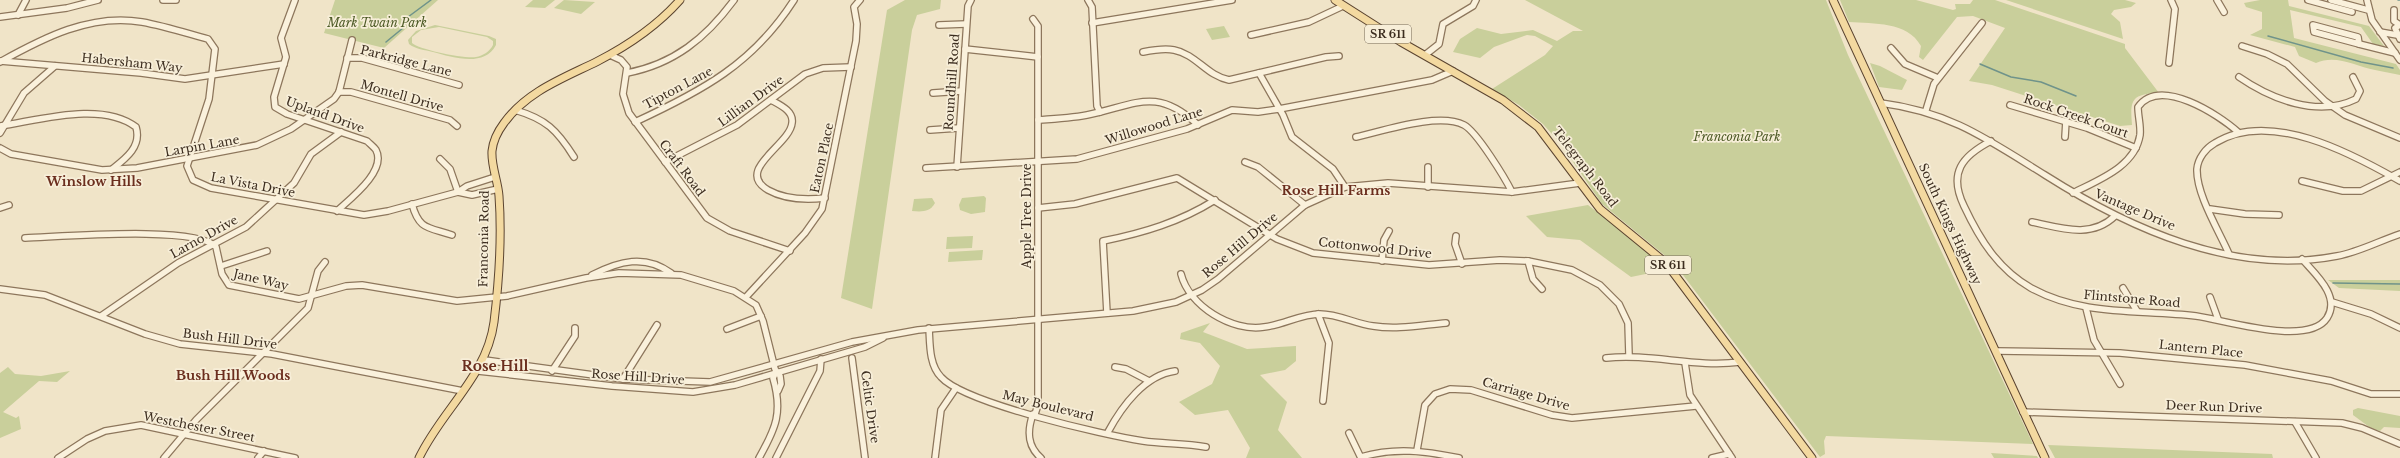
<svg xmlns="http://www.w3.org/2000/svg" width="2400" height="458" font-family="'Libre Baskerville',serif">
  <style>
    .green { fill: #c9cf9b; fill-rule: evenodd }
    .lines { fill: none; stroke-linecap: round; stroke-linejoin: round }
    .stream { stroke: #6f938a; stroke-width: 1.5 }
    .minor-casing { stroke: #8d765c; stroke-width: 8 }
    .major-casing { stroke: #5b4430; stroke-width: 9 }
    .minor { stroke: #faf1dc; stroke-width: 5.5 }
    .major { stroke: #f3d9a0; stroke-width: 7 }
    .labels { text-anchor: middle; stroke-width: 3.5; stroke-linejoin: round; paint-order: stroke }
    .shield { fill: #f7eed8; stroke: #756857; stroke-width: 1 }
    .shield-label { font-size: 11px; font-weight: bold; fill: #3d2e20 }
    .park-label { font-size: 12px; font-style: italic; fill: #4d5a26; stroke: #f7eed8 }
    .street-label { font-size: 12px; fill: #3d2e20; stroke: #f7eed8 }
    .neighbourhood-label { font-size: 13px; font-weight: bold; fill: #6b2e1e; stroke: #f7eed8 }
    .quarter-label { font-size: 14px; font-weight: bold; fill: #6b2e1e; stroke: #f7eed8 }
  </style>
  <rect width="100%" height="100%" fill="#f0e4c8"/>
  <g class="green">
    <polygon points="335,0 438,0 384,48 324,33"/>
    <polygon points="533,0 555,0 545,8 525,7"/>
    <polygon points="564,0 595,2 581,14 554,8"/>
    <polygon points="905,0 941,0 940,9 917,15 912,30 872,309 841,298 887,10"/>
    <polygon points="1525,0 1826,0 1848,55 2033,444 1826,436 1824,441 1825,454 1820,457 1674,263 1602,204 1560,143 1543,124 1519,105 1492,89 1545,55 1553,46 1535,36 1527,35 1494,47 1480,58 1453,52 1460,39 1477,28 1501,34 1533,30 1557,41 1573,31 1583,31"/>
    <path d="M1840 0H1916L1953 10 1956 9 1955 4H1970L1973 0H1995L2125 44V48L2159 93C2131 94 2130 100 2132 125L2120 126 1992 85 1969 81 2005 28 1973 16 1957 17 1923 60 1919 57 1921 46C1907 21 1874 24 1849 22Z"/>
    <polygon points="2006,0 2125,0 2136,3 2131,7 2114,10 2111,14 2120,22 2123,39"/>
    <path d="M2260 0H2288L2289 6 2369 26 2384 46 2373 44 2361 27 2290 10 2294 38 2396 64 2400 70V75C2392 73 2383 72 2375 70 2355 66 2336 54 2316 63L2299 56 2295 47 2250 35 2262 29V12L2246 7 2244 3Z"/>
    <path d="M435 25 489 36 496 39V45C484 68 452 57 433 52 425 50 415 49 409 44L408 40 416 31ZM439 27 487 37 493 41V45C490 51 483 56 476 57 465 59 420 50 412 43V37L421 30Z"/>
    <polygon points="1224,26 1230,37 1212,40 1206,29"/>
    <polygon points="1870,63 1880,66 1907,80 1902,90 1879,87"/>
    <polygon points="984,196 986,198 985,212 971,214 960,210 959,205 962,198"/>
    <path d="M932 198 935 203C930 212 922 212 912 211L914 199Z"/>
    <polygon points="1588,205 1643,248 1665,270 1631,277 1580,240 1547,237 1526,216"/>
    <polygon points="973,236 972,248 946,249 947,237"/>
    <polygon points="983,250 982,260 948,262 949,252"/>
    <polygon points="2328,280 2400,280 2400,291 2339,288"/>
    <polygon points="1210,323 1203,332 1247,349 1296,346 1296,361 1285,370 1260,375 1287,402 1278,430 1302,458 1246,458 1250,448 1228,410 1195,415 1179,402 1212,384 1220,366 1200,343 1180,339 1181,333"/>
    <polygon points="8,367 15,374 41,376 70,371 57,382 39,381 3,412 16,418 19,416 21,429 0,438 0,373"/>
    <polygon points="2358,408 2400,416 2400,428 2384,427 2380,431 2372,429 2353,415 2353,410"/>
    <polygon points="2048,445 2272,454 2273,458 2055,458"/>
    <polygon points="1991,453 2037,456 2038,458 1994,458"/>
  </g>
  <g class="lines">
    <g class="stream">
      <polyline points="2398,0 2400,0"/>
      <polyline points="2268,36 2361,62 2393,68"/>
      <polyline points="386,42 403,28 408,17 431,0"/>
      <polyline points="1980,64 2011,77 2041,82 2076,96"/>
      <polyline points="2333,283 2400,284"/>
    </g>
    <g class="minor-casing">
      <g id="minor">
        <polyline points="163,0 176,0"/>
        <path d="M295 0 281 38 286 57 274 97 275 107 287 114 367 141C370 144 374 147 376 150 387 171 350 199 337 211"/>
        <polyline points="1088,0 1092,7 1097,106 1100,112"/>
        <polyline points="2217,0 2224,12"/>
        <polyline points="2308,0 2352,12"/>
        <polyline points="2331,0 2368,10"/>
        <polyline points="2367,0 2372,20 2400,60"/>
        <polyline points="2394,10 2394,21 2400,25"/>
        <polyline points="18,15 26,0"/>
        <polyline points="0,17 67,8 98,0"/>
        <polyline points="1033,19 1038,26 1038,405 1035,414"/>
        <polyline points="1092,23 1232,0"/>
        <polyline points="939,25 966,24"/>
        <polygon points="2313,25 2358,37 2359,44 2314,32"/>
        <polyline points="2400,25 2395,28 2400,39"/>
        <polyline points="2380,32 2397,35"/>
        <polyline points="1251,35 1309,22 1343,6"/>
        <polyline points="2359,44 2395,53"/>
        <polyline points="2242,46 2267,54 2287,64 2325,101 2345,115 2400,138"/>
        <polyline points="1891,48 1905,64 1938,78"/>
        <polyline points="965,49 1038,57"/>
        <path d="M1143 52C1153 50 1164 48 1174 50 1196 54 1207 76 1229 80L1326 57 1339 56"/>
        <polyline points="610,55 621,60 627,67 623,94 629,113 707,218 730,231 790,251"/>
        <polyline points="1425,55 1439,44 1443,24 1473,6 1476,0"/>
        <polyline points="347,58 362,58 459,85"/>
        <polyline points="0,61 141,73 185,79 284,64"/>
        <path d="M0 62C43 38 91 13 142 22 164 26 186 33 208 39L215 49 209 99 187 166 193 180 211 188 364 215 388 211 458 192 467 186 495 177"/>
        <polyline points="2169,63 2175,9 2171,0"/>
        <path d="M627 73C674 64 706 38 734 0"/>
        <polyline points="1259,73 1283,115 1292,137 1333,169 1345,187"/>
        <path d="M2239 77C2271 99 2318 118 2356 99L2360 91 2353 77"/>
        <polyline points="339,92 351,92 450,120 457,126"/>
        <polyline points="933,93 962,91"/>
        <path d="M771 100C780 105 794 111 792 123 790 145 734 170 768 190 784 199 807 200 825 198"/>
        <path d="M1881 103C1950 112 1987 139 2045 175 2130 229 2234 276 2337 256 2359 252 2379 241 2400 234"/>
        <polyline points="2010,105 2087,128 2136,148"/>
        <path d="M515 110C546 119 557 130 574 157"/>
        <polyline points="1926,110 1934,84 1982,23"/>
        <path d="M1038 120C1054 119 1071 118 1087 115 1136 105 1156 86 1198 125"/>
        <path d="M635 122C702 91 753 64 794 0"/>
        <path d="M0 126C40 120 102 101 136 127 142 147 125 159 111 170"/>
        <polyline points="930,130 959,128"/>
        <polyline points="0,133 24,93 55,66"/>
        <path d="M1356 137C1383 131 1439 112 1464 125 1477 132 1505 178 1512 192"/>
        <polyline points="2065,137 2066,121"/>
        <path d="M1991 141C1962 156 1948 173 1964 206 1980 240 1998 269 2031 288 2084 317 2140 309 2196 316 2225 320 2308 347 2327 318 2341 296 2315 274 2302 259"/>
        <polyline points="0,148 11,154 102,170 137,168 257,145 291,129 334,99 339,92 352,40"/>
        <polyline points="440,159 450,169 458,192"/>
        <polyline points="665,162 737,125 805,74 823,68 851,67"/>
        <polyline points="1245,162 1258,167 1305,205"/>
        <polyline points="957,167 968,6 971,0"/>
        <polyline points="1428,167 1428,187"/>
        <polyline points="926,168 1077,159 1187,129 1232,110 1258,112 1279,109 1432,80 1453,71"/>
        <polyline points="2302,181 2343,191 2361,191 2400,172"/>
        <polyline points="458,192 472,195 498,189"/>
        <path d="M2073 193C2098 180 2135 167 2140 135 2141 126 2138 116 2138 107 2160 76 2219 115 2238 132"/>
        <path d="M412 204C419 230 428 227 452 235"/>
        <polyline points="0,208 9,205"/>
        <polyline points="1038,208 1075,204 1177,178 1277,239 1313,253 1429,265 1500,260 1528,261 1572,270 1600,285 1619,304 1628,323 1629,355"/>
        <polyline points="2210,209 2245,214 2279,215"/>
        <path d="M2032 222C2061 228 2091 239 2115 216"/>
        <polyline points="1456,236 1455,244 1462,264"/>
        <path d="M25 238C59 237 197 225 216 247L222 274 229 285 299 299 346 286 362 285 457 301 507 296 586 278 619 273 681 275 734 291 756 305 763 321 775 369 780 376 781 384 778 391"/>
        <path d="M2229 254C2219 231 2196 194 2197 169 2198 158 2206 148 2215 143 2269 109 2351 153 2400 181"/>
        <polyline points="1382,261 1384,240 1389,231"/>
        <polyline points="1528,261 1533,279 1542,289"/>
        <polyline points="221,266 267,251"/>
        <path d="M1181 274C1189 306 1232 332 1264 327 1283 325 1301 314 1320 314 1339 314 1355 324 1373 326 1397 330 1422 325 1446 323"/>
        <path d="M592 275C619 261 645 254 671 273"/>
        <polyline points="2123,288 2137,311"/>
        <polyline points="0,289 45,295 145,334 180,344 272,354 463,391"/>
        <polyline points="746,297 805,233 822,209 856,41 857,24 854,7 860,0"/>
        <polyline points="2210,297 2218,319"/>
        <polyline points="2332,302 2371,314 2400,328"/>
        <polyline points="2086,308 2094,340 2120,384"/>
        <path d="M1107 313 1103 241C1143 233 1180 222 1215 200"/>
        <polyline points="1318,314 1329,343 1323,401"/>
        <polyline points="101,316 178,263 246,227 294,183 311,154 341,132"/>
        <path d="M929 328C930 344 929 365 941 377 964 403 1104 435 1143 441 1164 444 1185 443 1206 447"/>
        <polyline points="727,329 761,316"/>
        <polyline points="1997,351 2120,353 2245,365 2331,381 2371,394 2400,394"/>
        <polyline points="852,358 865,458"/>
        <path d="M1606 358C1651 353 1695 368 1740 362"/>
        <polyline points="485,360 623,379 710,382 852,342 918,330 1133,311 1176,302 1202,290 1218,279 1305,205 1345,187 1388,183 1512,192 1580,183"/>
        <polyline points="1685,363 1690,395 1732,458"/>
        <polyline points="1115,367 1126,369 1149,381"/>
        <polyline points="478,371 612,386 693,392 735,385 865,347 883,338"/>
        <polyline points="552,371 575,336 575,328"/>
        <polyline points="623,379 657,325"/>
        <polyline points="2023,412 2342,423 2362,428 2400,444"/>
        <path d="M1033 414C1027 431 1027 446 1041 458"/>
        <polyline points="2295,422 2316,458"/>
        <path d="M1108 432C1122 406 1145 375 1175 371"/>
        <polyline points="1349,433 1361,458"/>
        <polyline points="1417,450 1425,405 1435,394 1450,389 1471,390 1552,415 1572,418 1696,406"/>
        <path d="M1361 457C1395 447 1425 451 1459 458"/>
        <polyline points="58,458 87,439 105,431 141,425 295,458"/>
        <polyline points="164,458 196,420 308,308 318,271 325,262"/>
        <polyline points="258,458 264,451"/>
        <path d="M759 458C776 428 783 412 773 378L776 372"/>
        <polyline points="776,458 820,371 821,359"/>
        <polyline points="935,458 941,410 956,388"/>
        <polyline points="1712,458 1729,454"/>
      </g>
    </g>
    <g class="major-casing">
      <g id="major">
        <polyline points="1335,0 1401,42 1503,100 1538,127 1600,209 1666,263 1812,458"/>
        <polyline points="1833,0 2045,458"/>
        <path d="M419 458C441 411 487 376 494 322 499 281 502 237 499 196 498 181 491 166 492 151 493 141 498 131 504 123 527 91 564 78 598 61 629 45 657 26 680 0"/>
      </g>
    </g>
    <use href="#minor" class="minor"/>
    <use href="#major" class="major"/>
  </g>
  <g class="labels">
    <g class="shield">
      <rect x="1365" y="25" width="46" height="18" rx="3"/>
      <rect x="1645" y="256" width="46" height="18" rx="3"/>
    </g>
    <g class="shield-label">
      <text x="1388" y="38">SR 611</text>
      <text x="1668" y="269">SR 611</text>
    </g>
    <g class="park-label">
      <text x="377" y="27">Mark Twain Park</text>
      <text x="1737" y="141">Franconia Park</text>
    </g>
    <g class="street-label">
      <text transform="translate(406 61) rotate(14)" y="4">Parkridge Lane</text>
      <text transform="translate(132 63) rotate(6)" y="4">Habersham Way</text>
      <text transform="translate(952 82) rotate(-86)" y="4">Roundhill Road</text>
      <text transform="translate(678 88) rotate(-28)" y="4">Tipton Lane</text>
      <text transform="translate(402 96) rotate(16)" y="4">Montell Drive</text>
      <text transform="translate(751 101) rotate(-36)" y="4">Lillian Drive</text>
      <text transform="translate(325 115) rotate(20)" y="4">Upland Drive</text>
      <text transform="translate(2076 116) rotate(19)" y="4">Rock Creek Court</text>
      <text transform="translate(1154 126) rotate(-17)" y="4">Willowood Lane</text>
      <text transform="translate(202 146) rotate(-10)" y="4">Larpin Lane</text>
      <text transform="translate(822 158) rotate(-78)" y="4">Eaton Place</text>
      <text transform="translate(1585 167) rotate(52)" y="4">Telegraph Road</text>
      <text transform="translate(682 168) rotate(53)" y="4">Craft Road</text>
      <text transform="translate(253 185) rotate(11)" y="4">La Vista Drive</text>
      <text transform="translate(2135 210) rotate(23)" y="4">Vantage Drive</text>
      <text transform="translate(1027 216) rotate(-90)" y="4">Apple Tree Drive</text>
      <text transform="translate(1950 224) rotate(65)" y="4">South Kings Highway</text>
      <text transform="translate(204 237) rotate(-29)" y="4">Larno Drive</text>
      <text transform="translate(484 239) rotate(-89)" y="4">Franconia Road</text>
      <text transform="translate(1240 245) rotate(-40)" y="4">Rose Hill Drive</text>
      <text transform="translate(1375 248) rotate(6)" y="4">Cottonwood Drive</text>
      <text transform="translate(261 280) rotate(13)" y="4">Jane Way</text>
      <text transform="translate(2132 299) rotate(5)" y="4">Flintstone Road</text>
      <text transform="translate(230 339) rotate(7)" y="4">Bush Hill Drive</text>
      <text transform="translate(2201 349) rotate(6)" y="4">Lantern Place</text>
      <text transform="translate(638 377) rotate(4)" y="4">Rose Hill Drive</text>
      <text transform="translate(1526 394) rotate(16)" y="4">Carriage Drive</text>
      <text transform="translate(1048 406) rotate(14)" y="4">May Boulevard</text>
      <text transform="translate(870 407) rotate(82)" y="4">Celtic Drive</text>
      <text transform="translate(2214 407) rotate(2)" y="4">Deer Run Drive</text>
      <text transform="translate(199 427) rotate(11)" y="4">Westchester Street</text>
    </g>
    <g class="neighbourhood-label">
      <text x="94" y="186">Winslow Hills</text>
      <text x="1336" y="195">Rose Hill Farms</text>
      <text x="233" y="380">Bush Hill Woods</text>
    </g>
    <g class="quarter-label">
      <text x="495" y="371">Rose Hill</text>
    </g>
  </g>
</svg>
